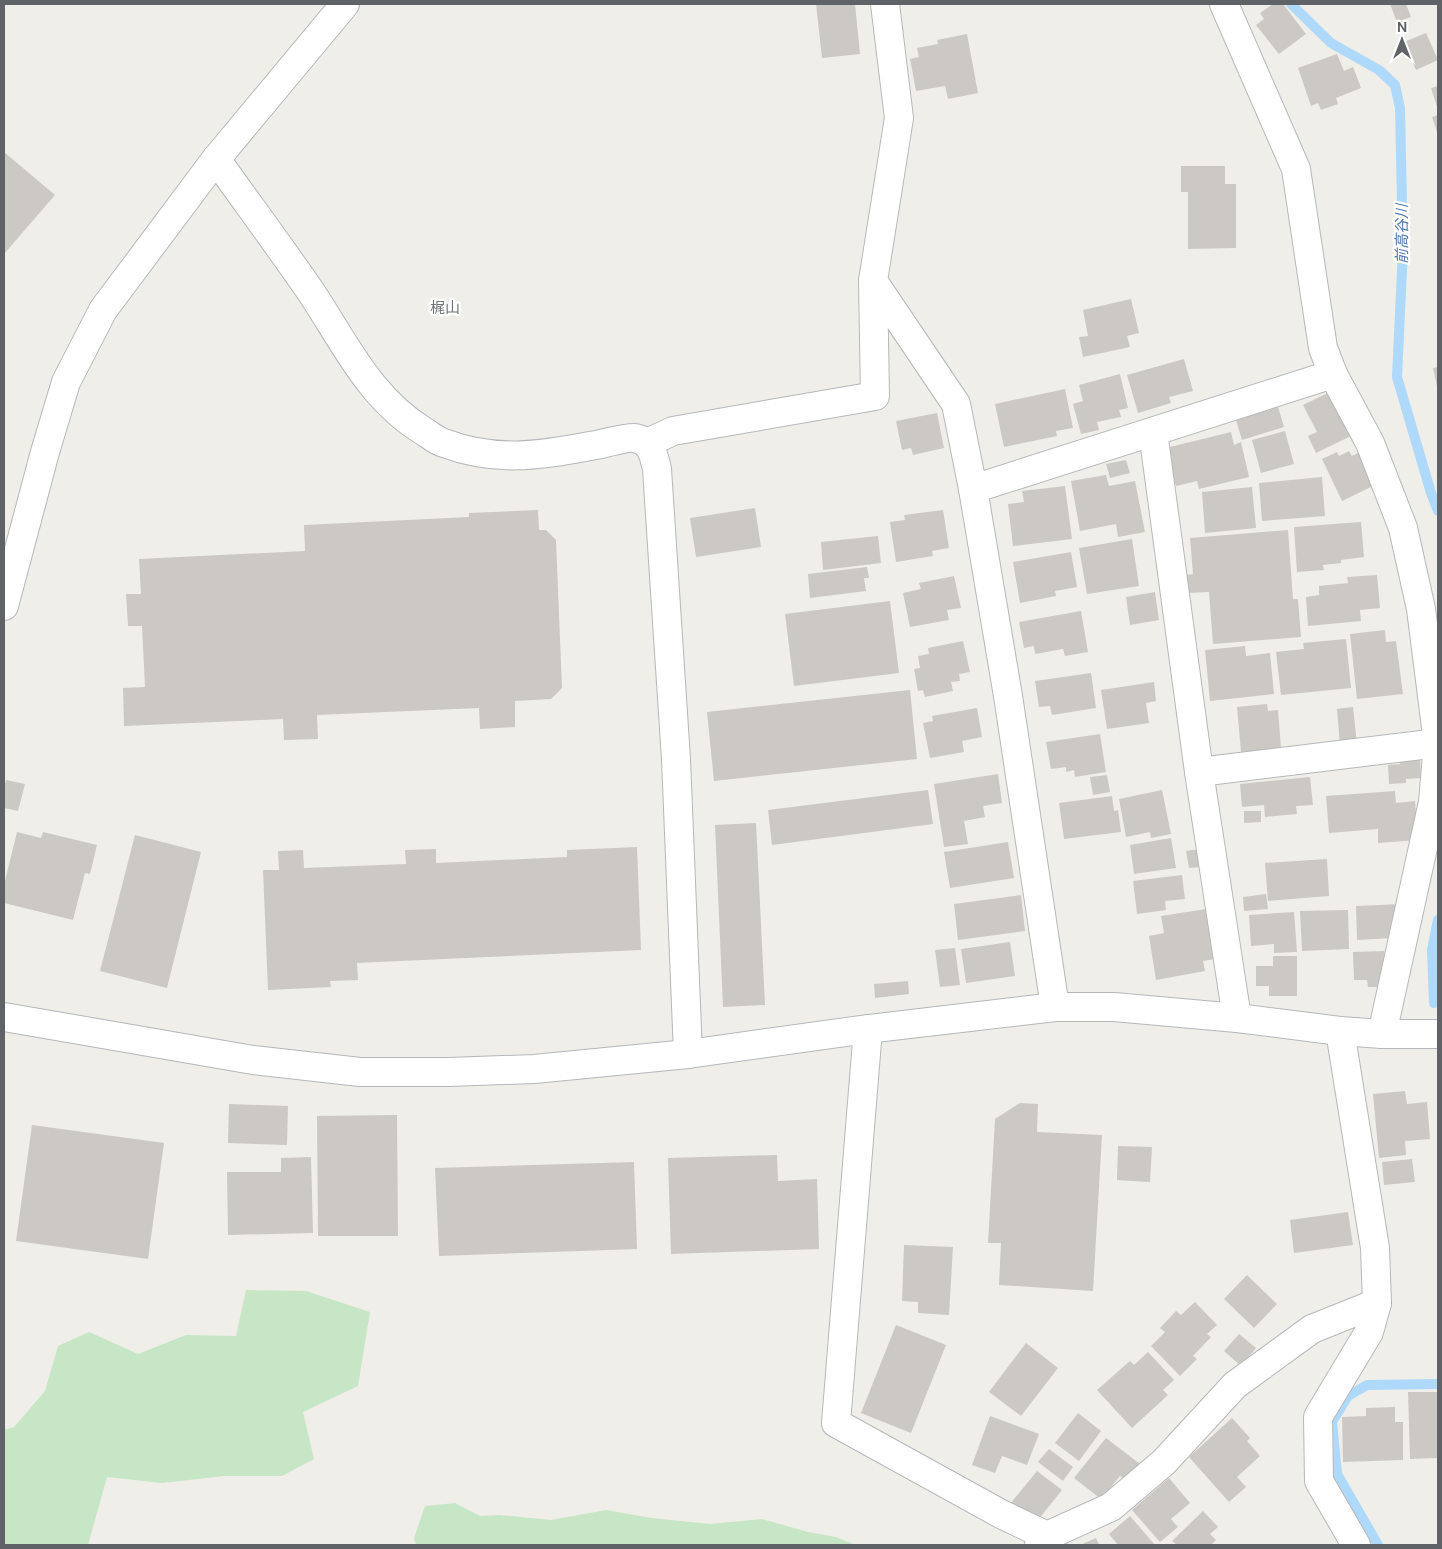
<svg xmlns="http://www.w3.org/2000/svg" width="1442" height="1549" font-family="'DM Sans','Noto Sans JP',sans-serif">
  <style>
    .green { fill: #c6e6c6 }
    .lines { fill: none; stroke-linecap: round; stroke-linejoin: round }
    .stream { stroke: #aed9fa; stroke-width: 10 }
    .building { fill: #ccc9c4 }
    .street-casing { stroke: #b5b8bb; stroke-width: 30 }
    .secondary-casing { stroke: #b4b7bb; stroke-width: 30 }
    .street { stroke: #fff; stroke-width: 28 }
    .secondary { stroke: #fff; stroke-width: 28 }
    .labels { text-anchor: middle; stroke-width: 4.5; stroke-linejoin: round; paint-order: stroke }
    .water-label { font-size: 15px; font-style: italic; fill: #4a79ad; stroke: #fff }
    .neighbourhood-label { font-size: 15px; fill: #707579; stroke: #fff }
  </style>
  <rect width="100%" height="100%" fill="#f0eee8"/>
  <g class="green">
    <polygon points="246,1290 306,1291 370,1312 358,1386 303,1412 314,1459 282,1476 224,1476 162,1483 107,1477 88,1545 4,1545 4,1430 14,1427 45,1391 58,1346 89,1332 138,1354 186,1335 236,1336"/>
    <polygon points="455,1503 480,1516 499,1515 551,1520 606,1510 651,1518 710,1524 762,1519 808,1532 836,1537 856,1545 416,1545 414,1538 425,1506"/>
  </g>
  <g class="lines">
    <g class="stream">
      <polyline points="1291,4 1331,43 1379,70 1395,85 1400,108 1403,249 1397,377 1431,493 1438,511"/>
      <polyline points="1434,1003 1432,950 1438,920"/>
      <polyline points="1378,1545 1337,1474 1332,1422 1348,1396 1367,1385 1438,1384"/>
    </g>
  </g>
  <g class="building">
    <polygon points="816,4 855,4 860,54 822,58"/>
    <polygon points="1273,4 1283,4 1306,34 1279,54 1256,25 1264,19 1260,13"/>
    <polygon points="1390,4 1406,4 1411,17 1397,22"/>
    <polygon points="1426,33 1438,60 1416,70 1404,42"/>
    <polygon points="967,34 978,93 948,99 945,86 916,91 910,59 919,57 917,48 938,44 937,40"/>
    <polygon points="1337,54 1344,71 1353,67 1361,88 1336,98 1338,104 1321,110 1318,103 1311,106 1298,68"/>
    <polygon points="1438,86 1438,110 1431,88"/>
    <polygon points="1438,115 1438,135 1432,117"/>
    <polygon points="4,152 55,195 4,254"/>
    <polygon points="1181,166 1225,166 1225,184 1236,184 1236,248 1188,249 1188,192 1181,192"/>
    <polygon points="1131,299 1139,333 1127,336 1130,347 1083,357 1079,337 1088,336 1083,310"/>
    <polygon points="1184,359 1193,391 1169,397 1171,403 1138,413 1127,375"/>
    <polygon points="1438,367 1438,386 1437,386 1433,368"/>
    <polygon points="1120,374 1128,408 1119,410 1121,417 1097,422 1099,430 1081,434 1073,404 1083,401 1079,385"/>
    <polygon points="1065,389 1073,428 1056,431 1057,436 1004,447 995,404"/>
    <polygon points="1332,391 1353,435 1316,453 1308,436 1317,432 1303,405"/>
    <polygon points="1278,407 1284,427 1242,440 1236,420"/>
    <polygon points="937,413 944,448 913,455 911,448 902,450 896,421"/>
    <polygon points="1285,431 1294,464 1261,473 1252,440"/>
    <polygon points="1231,432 1234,445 1241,442 1249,477 1199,489 1197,481 1176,486 1166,448"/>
    <polygon points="1349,451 1352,456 1360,452 1375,485 1342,501 1322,459 1337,452 1339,456"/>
    <polygon points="1126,460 1130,473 1110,478 1106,464"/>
    <polygon points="1106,475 1109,486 1135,481 1145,532 1118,537 1116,524 1080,531 1071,481"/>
    <polygon points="1322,477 1325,516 1262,521 1259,483"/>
    <polygon points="1065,486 1072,539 1013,546 1008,504 1024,502 1022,491"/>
    <polygon points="1252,487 1256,528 1205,533 1202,492"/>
    <polygon points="755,508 761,547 696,557 690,518"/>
    <polygon points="538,510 539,530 546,530 556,540 562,688 551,699 515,701 515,727 480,729 479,708 317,715 318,739 284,740 283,719 124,726 123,688 145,687 142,626 128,626 126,594 141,594 139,559 305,551 304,525 469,517 469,513"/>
    <polygon points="943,510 949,548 932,551 933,556 896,562 890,522 905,520 904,515"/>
    <polygon points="1361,522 1364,557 1341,560 1341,563 1323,565 1324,570 1297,572 1294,527"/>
    <polygon points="1288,530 1293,599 1298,599 1301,637 1213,644 1209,592 1188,593 1187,575 1193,574 1190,538"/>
    <polygon points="878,536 881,563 823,570 821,542"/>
    <polygon points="1132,539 1139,586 1087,594 1079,548"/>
    <polygon points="1071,552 1077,587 1055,591 1056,596 1020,603 1013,562"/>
    <polygon points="867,567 869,578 864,578 866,591 810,598 808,574"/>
    <polygon points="1377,575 1380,608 1360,610 1361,621 1308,626 1306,597 1319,595 1319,586 1348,583 1347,577"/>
    <polygon points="954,576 961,608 947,610 949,620 910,627 903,593 921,589 919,583"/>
    <polygon points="1155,592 1159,620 1130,625 1126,597"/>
    <polygon points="890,601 899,673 794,686 785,614"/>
    <polygon points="1081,611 1088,652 1065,656 1063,649 1035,654 1034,646 1024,648 1019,622"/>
    <polygon points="1385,630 1386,642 1396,641 1403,694 1357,699 1350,634"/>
    <polygon points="1346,639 1351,688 1281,695 1276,652 1304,649 1303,643"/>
    <polygon points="963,641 970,672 959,674 960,681 951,682 953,691 925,697 923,690 918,691 914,669 920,668 918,656 929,654 928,648"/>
    <polygon points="1245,646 1246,656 1270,653 1274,694 1210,701 1205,650"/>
    <polygon points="1091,673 1096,708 1052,715 1050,706 1039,707 1035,681"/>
    <polygon points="1154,682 1156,701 1146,703 1149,723 1107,729 1101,690"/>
    <polygon points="910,690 917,759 714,781 707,712"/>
    <polygon points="1267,704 1268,711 1278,710 1281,748 1241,752 1237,707"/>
    <polygon points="1353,707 1357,744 1340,746 1337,709"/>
    <polygon points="977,708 982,737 962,741 964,752 930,758 923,723 933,721 932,716"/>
    <polygon points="1100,734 1106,772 1075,777 1074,770 1066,772 1066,767 1051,769 1046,742"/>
    <polygon points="1420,757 1421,778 1406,779 1406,783 1389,784 1388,765 1400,764 1399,759"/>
    <polygon points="998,774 1002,803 983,806 985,817 964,821 968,844 944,847 934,784"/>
    <polygon points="1107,775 1110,792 1093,795 1090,777"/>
    <polygon points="1310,777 1313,805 1296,806 1297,814 1265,817 1264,805 1242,807 1240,784"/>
    <polygon points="6,780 25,784 18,811 4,808 4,789"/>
    <polygon points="928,790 933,824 772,845 768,810"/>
    <polygon points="1162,790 1171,834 1151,838 1150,832 1126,837 1119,799"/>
    <polygon points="1395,791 1396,803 1415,801 1418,840 1378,843 1378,829 1329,833 1326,796"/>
    <polygon points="1112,796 1114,811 1118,810 1121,832 1064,839 1059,803"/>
    <polygon points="1244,811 1261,811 1261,822 1244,823"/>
    <polygon points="756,823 765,1005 723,1007 715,825"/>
    <polygon points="17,832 41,838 43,832 97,845 90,874 85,873 73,920 4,903 4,885"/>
    <polygon points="135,835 201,852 167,988 100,971"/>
    <polygon points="1171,838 1176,868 1134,874 1130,845"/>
    <polygon points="1008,842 1014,878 950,888 944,852"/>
    <polygon points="637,847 641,950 357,963 358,980 330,981 331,987 268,990 263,870 279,870 278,851 303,850 304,868 406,864 405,850 436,849 436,863 567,857 567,850"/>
    <polygon points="1199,849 1201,867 1189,868 1186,851"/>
    <polygon points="1327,859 1329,896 1268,901 1265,863"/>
    <polygon points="1182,875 1185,899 1165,901 1166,910 1137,914 1133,881"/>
    <polygon points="1266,894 1268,909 1244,911 1243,897"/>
    <polygon points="1021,895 1025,931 958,940 954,904"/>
    <polygon points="1401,904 1402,921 1392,921 1393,938 1357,940 1356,906"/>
    <polygon points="1206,909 1215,959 1203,961 1205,971 1156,980 1149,936 1164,933 1161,916"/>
    <polygon points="1348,910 1349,949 1302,951 1300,911"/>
    <polygon points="1294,912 1297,952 1274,953 1274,944 1251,946 1249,915"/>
    <polygon points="1010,942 1015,976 966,983 961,949"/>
    <polygon points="955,948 960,985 940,987 935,950"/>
    <polygon points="1384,951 1385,987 1368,987 1367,980 1354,980 1353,952"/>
    <polygon points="1273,956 1297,956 1297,996 1269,996 1269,986 1256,986 1256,966 1273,966"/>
    <polygon points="908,981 909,994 875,998 874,984"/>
    <polygon points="1405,1091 1407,1104 1427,1102 1430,1139 1405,1141 1406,1155 1379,1158 1373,1094"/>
    <polygon points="1020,1103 1038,1104 1037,1132 1102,1135 1093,1291 999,1285 1001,1243 988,1243 995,1119"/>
    <polygon points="229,1104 288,1106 287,1145 228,1143"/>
    <polygon points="397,1115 398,1236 318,1236 317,1116"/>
    <polygon points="32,1125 164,1143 148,1259 16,1241"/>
    <polygon points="1118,1146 1152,1147 1150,1182 1117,1180"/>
    <polygon points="777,1155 778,1181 817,1179 819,1249 671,1254 668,1158"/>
    <polygon points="311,1157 313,1233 228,1235 227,1172 281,1172 281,1158"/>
    <polygon points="1412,1159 1415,1182 1384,1185 1382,1162"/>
    <polygon points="634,1162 637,1249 439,1256 435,1168"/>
    <polygon points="1348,1212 1353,1245 1294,1253 1290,1220"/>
    <polygon points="904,1245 953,1247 949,1315 918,1313 918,1302 902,1301"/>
    <polygon points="1247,1275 1277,1304 1254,1328 1224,1299"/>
    <polygon points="1195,1302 1217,1325 1207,1334 1211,1337 1193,1356 1197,1359 1180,1376 1151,1346 1165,1332 1160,1328 1176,1311 1181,1315"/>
    <polygon points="896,1325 946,1345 911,1433 861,1413"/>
    <polygon points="1239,1334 1256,1348 1241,1366 1224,1351"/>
    <polygon points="1026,1343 1058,1368 1021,1416 989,1392"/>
    <polygon points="1148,1352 1174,1380 1163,1390 1168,1395 1132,1428 1097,1390 1130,1361 1134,1365"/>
    <polygon points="1408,1392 1438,1392 1438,1458 1410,1459"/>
    <polygon points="1395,1407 1395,1422 1403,1422 1403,1460 1343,1462 1342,1417 1366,1416 1366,1408"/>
    <polygon points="1078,1413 1101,1431 1079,1461 1055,1443"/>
    <polygon points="990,1416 1039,1434 1027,1465 1002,1456 995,1473 972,1465"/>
    <polygon points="1232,1418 1250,1438 1247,1441 1260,1456 1237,1477 1246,1487 1229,1502 1189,1457"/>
    <polygon points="1106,1438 1140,1464 1127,1481 1120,1476 1101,1499 1074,1478"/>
    <polygon points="1049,1449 1073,1467 1063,1481 1038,1462"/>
    <polygon points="1037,1471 1062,1490 1038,1520 1010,1504"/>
    <polygon points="1169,1478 1190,1503 1171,1519 1178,1527 1160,1542 1132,1510"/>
    <polygon points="1203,1511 1218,1527 1210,1534 1216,1540 1211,1545 1177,1545 1172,1541"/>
    <polygon points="1130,1516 1155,1545 1118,1545 1109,1534"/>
    <polygon points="1096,1538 1099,1545 1080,1545"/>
  </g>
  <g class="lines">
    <g class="street-casing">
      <g id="street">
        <polyline points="885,4 899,118 873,281 956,404 973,489"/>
        <polyline points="1224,4 1296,169 1323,348 1333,374 1370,443 1403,528 1421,609 1438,743 1433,802 1382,1034"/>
        <polyline points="1153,432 1199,772 1237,1018"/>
        <polyline points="647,443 673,431 875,396 873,281"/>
        <polyline points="1199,772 1438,743"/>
        <polyline points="1055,1007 1008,696 973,489 1333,374"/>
        <polyline points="868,1029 836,1423 1001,1514 1047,1536"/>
        <polyline points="1340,1031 1375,1248 1377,1303 1369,1332 1318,1417 1319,1481 1356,1545"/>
        <polyline points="1039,1545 1047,1536 1111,1507 1164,1462 1235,1385 1312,1329 1377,1303"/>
      </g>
    </g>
    <g class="secondary-casing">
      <g id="secondary">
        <path d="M216 159C248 204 280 247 311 292 345 343 370 399 425 432 431 436 437 441 444 443 494 462 539 456 590 446 599 445 627 437 634 438 651 440 654 456 657 469L676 759 688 1054"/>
        <polyline points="4,606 45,452 66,382 103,310 216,159 345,4"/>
        <polyline points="4,1017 253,1060 360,1072 448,1072 534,1069 688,1054 868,1029 1055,1007 1114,1007 1237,1018 1340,1031 1382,1034 1438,1034"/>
      </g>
    </g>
    <use href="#street" class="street"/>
    <use href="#secondary" class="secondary"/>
  </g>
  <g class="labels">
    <g class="water-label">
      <text transform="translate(1402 234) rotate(-90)" y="5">前高谷川</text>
    </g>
    <g class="neighbourhood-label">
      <text x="445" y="313">梶山</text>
    </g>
  </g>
  <rect width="1442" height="1549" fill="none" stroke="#5f6367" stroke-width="10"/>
  <g transform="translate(1402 40)" stroke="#ffffff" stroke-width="4" paint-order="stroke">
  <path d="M0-4L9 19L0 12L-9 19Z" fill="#5f6367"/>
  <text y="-8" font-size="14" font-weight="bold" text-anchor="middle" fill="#5f6367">N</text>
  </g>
</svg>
